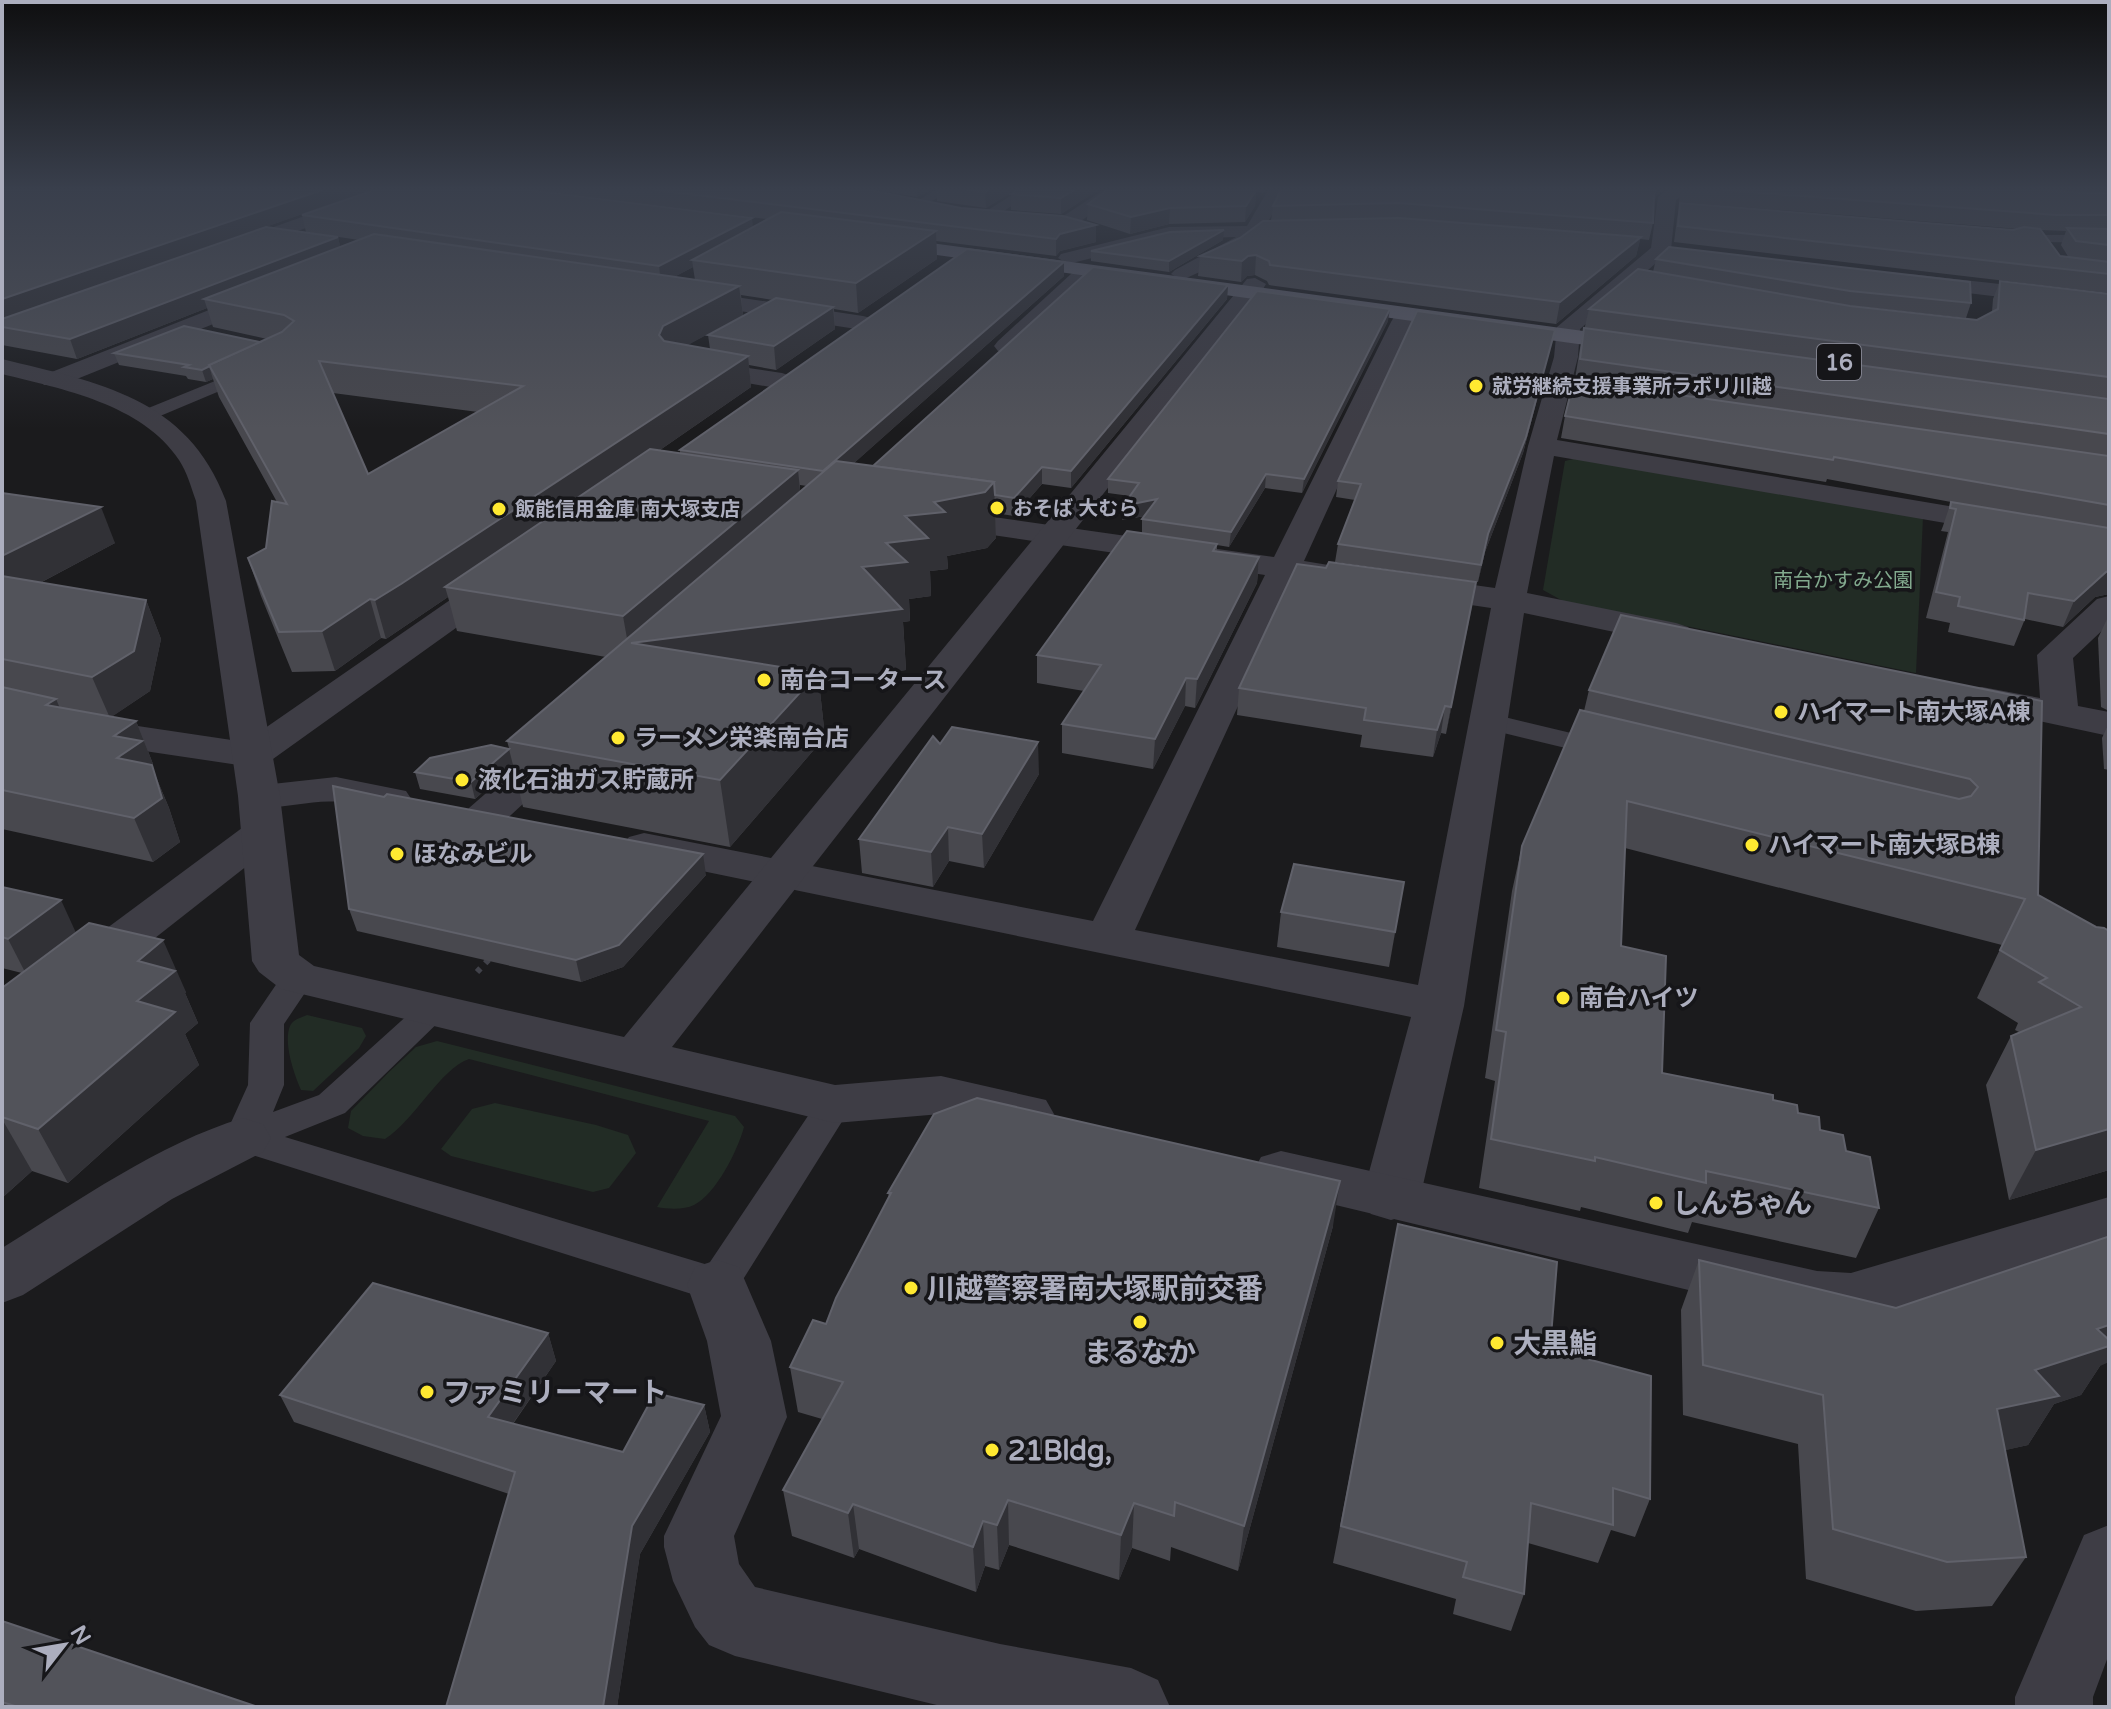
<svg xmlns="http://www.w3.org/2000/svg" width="2111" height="1709" font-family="'Varela Round','Noto Sans JP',sans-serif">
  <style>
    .green { fill: #222c25 }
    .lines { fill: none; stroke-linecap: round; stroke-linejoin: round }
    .path { stroke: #41424a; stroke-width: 6; stroke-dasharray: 5 7; stroke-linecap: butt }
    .service { fill: #3e3d45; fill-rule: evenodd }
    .minor { fill: #3e3d45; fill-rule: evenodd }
    .tertiary { fill: #3e3d45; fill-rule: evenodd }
    .trunk { fill: #5f5f6b; fill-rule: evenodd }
    .wall { fill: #48484e; fill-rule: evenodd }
    .shaded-wall { fill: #313136 }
    .building { fill: #52535a; stroke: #60616a; stroke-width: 2; fill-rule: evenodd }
    .poi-dot { fill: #ffe931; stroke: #161619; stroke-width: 3 }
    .labels { text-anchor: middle; stroke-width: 7; stroke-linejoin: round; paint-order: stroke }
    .far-poi-label { font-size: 20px; font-weight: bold; fill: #acaebe; stroke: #161619; text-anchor: start }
    .far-park-label { font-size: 20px; fill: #82aa8e; stroke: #161619 }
    .shield { fill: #161619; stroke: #7f808c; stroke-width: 2 }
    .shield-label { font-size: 22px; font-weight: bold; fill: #acaebe }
    .poi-label { font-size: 24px; font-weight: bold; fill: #acaebe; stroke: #161619; text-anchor: start }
    .near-poi-label { font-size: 28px; font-weight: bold; fill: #acaebe; stroke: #161619; text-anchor: start }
  </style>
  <rect width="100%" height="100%" fill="#1b1b1d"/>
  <g class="green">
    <polygon points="1577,458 1923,517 1916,673 1563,601 1543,590 1565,461"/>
    <path d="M307 1015 362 1028 366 1036 359 1048 313 1091 301 1090C294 1074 283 1043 290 1026 293 1019 301 1018 307 1015Z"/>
    <path d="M437 1041 735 1116 744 1127C738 1150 716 1194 694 1205 684 1210 668 1209 657 1207L709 1121 469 1059C440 1069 414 1121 385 1139L363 1136 348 1128 351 1111 389 1072 416 1047Z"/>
    <polygon points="495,1103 596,1125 628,1135 636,1153 609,1188 593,1192 451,1156 441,1149 472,1109"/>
  </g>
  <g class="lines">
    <polyline class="path" points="477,972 492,956"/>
    <g class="service">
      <polygon points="936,190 951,190 920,208 910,205"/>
      <polygon points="1020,190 1034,190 990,221 980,221 980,215"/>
      <polygon points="2038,235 2109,235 2109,243 2043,242 2038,241"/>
      <polygon points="252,366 258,367 260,371 258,375 153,419 147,420 138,415 141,411"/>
      <polygon points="1488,713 1617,744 1621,750 1617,756 1607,758 1479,727 1475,721 1479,715"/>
      <polygon points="298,967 310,970 315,978 284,1024 284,1085 273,1112 319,1095 421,1003 433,1000 445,1003 450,1011 345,1113 285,1137 708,1265 822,1095 835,1091 848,1095 853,1104 732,1297 717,1302 230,1148 224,1138 248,1085 250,1023 286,970"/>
    </g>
    <g class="minor">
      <polygon points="378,190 403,190 400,194 234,254 220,254 217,250 220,246"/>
      <polygon points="1103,190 1123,190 1073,227 1059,227 1056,223 1059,219"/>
      <polygon points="1268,190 1286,190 1266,225 1311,224 1321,230 1318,234 1261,237 1237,255 1182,280 1171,274 1175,270 1236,237 1169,239 1068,264 1058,258 1061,254 1169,227 1247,226"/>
      <polygon points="1667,190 1689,190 1676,200 1671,250 1580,329 1578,357 1557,440 2109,533 2109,551 1554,456 1527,593 1676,623 1688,627 1694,634 1688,641 1676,645 1524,613 1464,1006 1420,1198 1411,1214 1391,1220 1371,1214 1362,1198 1411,1017 644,859 629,855 622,846 629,837 644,833 1093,921 1265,575 938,527 927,525 923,518 927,511 938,509 1274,557 1391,322 1394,317 1410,317 1413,322 1304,561 1365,571 1370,578 1365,585 1353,588 1296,580 1135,930 1418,985 1491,608 1417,597 1405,594 1400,587 1405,580 1417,577 1495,588 1528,446 1554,357 1557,327 1651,248 1658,197"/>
      <polygon points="1080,272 1088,273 1091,278 1088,283 1014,351 998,351 994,346 998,341 1072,273"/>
      <polygon points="1909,274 2109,296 2109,310 1901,285 1898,280"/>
      <polygon points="265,288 276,295 273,300 62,385 44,385 40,380 44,375"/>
      <polygon points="683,289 863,316 871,318 875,323 871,328 863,330 675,301 672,296"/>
      <polygon points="693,360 782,373 791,376 795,381 791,386 782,389 684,372 681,367 684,362"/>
      <polygon points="501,570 513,573 518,580 513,587 266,764 252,767 131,749 2,723 2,699 131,725 245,742 489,573"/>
      <polygon points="2109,596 2109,624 2073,658 2078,706 2109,712 2109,736 1969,706 1963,698 1969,690 1982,687 2040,698 2037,655 2097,599"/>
      <polygon points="563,734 577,738 583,746 577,754 499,826 484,830 469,826 463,817 469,808 549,738"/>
      <path d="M336 777 406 791 412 800 406 809C382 815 362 804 338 802 307 799 275 813 244 805L238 796 244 787Z"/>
      <polygon points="261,821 276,825 283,834 276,843 20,1044 2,1049 2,1006 246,825"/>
      <path d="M243 1118 263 1124 271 1138 263 1152 172 1199 23 1295 2 1303V1248C77 1202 159 1143 243 1118Z"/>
      <polygon points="717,1260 739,1267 771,1341 787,1417 734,1536 739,1564 755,1587 1000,1644 1131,1668 1158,1680 1170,1707 945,1707 735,1656 709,1645 695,1627 673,1581 664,1547 664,1536 721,1416 707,1341 687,1285 695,1267"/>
      <polygon points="2109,1525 2109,1654 2093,1697 2093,1707 2015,1707 2015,1697 2084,1535"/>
    </g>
    <g class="tertiary">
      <path d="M1255 278 1266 284 1263 289 672 1047 835 1085 941 1076 1046 1100 1054 1114 1046 1128 1027 1134 941 1114 835 1123 281 989 259 972 252 961 238 796 196 501C191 487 187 472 179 460 142 404 62 389 2 374V359C99 383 187 397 226 501L280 796 299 955 314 966 624 1037 1247 279Z"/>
      <polygon points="1281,1151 1817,1271 1851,1273 2109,1197 2109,1243 1851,1323 1817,1321 1261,1187 1253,1172 1261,1157"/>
    </g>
    <polygon class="trunk" points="879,236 1643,339 1651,341 1655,346 1651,351 1643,353 872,246 869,242"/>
  </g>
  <g class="wall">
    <path d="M2 190H370L169 261 338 237 340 247 359 240 306 232 302 215 753 227 767 219 535 190H870L1096 242 1060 251 1056 256 936 241 937 259 858 313 834 309 835 329 776 370 749 365 751 387 660 450 680 453V450L1064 262V276L854 463 873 466 1228 285 1227 299 1071 488 1042 484 1014 516 995 513 996 538 987 548 947 556 948 569 930 571 931 596 909 599 910 621 903 622 906 670 819 682 825 737 730 847 523 807 513 765 475 799 420 789 415 772 509 748 507 741 606 657 457 631 448 597 386 639 381 638 335 671 292 672 261 596 248 558 266 548 277 502 219 397 213 379 206 382 188 379 186 376 119 365 114 353 260 342 267 339 213 327 207 308 77 359 2 345ZM693 267 695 280 674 277ZM741 295 773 300 708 335 710 349 687 345 743 315ZM333 393 478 412 368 474ZM800 485 807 486 800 491Z"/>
    <polygon points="875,190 931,190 917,197"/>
    <polygon points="937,190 1015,190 986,208 937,201"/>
    <polygon points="1017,190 1098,190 1061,214 1011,210 1011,194"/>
    <polygon points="1107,190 1266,190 1263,193 1256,192 1255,206 1245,222 1169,224 1130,234 1087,220 1088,204"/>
    <polygon points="1281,190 1670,190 1664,190 1656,196 1654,203 1653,223 1649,240 1640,239 1636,256 1556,324 1269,285 1267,281 1255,275 1247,276 1241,282 1198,276 1200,256 1240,238 1271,221 1273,206"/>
    <path d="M1681 190H1872L1873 191H1875L1874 190H2109V293L1674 242 1677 219 1680 203 2013 230 2019 229 1679 202ZM2041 230 2066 231 2061 245 2069 258 2060 256Z"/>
    <polygon points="1223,240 1169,272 1091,261 1091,251"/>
    <polygon points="1656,259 1971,303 1966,318 1845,305 1977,320 1992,312 1993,299 2000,281 2109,294 2109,594 2095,597 2063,627 2025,619 2014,646 1948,632 1950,623 1926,618 1948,532 1941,531 1943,526 1951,502 1978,507 1827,479 1826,482 1561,438 1565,416 1575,379 1580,348 1589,309 1653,272"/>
    <polygon points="1388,321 1302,493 1265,488 1229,547 1217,545 1217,551 1259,557 1257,583 1195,708 1185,706 1153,769 1062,753 1062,724 1084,691 1037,683 1037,655 1142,533 1142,519 1145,516 1122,520 1123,506 1130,496 1108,493 1108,479"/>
    <polygon points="1555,330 1523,453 1485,552 1478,582 1335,562 1338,544 1355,500 1336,497 1338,481"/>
    <polygon points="2,493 115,543 40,583 146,600 161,639 150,691 111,717 136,721 153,764 151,765 169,808 180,842 153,862 2,829"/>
    <polygon points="1326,568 1476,582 1446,734 1441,733 1433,757 1360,747 1362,735 1237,715 1239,688"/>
    <polygon points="2109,615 2109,711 2101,707 2098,638"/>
    <polygon points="1589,690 2042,701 2038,895 2096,927 2109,931 2109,1170 2009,1200 1986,1085 2011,1036 2019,1032 2015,1030 2018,1023 1977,998 2002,945 1625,848 1621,946 1662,1073 1773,1100 1798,1113 1846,1151 1879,1208 1856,1258 1692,1222 1688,1233 1581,1207 1580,1211 1479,1188 1495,1081 1485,1078 1512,891 1522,846 1584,711"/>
    <polygon points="2109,723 2109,770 2104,769 2102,738"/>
    <polygon points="940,744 1039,774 984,868 949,861 933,887 862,873 859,839"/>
    <polygon points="384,797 706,875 623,967 581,982 357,931 349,909"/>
    <polygon points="1404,882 1389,967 1277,947 1281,912"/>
    <polygon points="2,887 76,933 186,992 185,993 198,1023 185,1034 199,1065 68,1183 32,1171 2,1198 2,988 22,973 2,968"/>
    <polygon points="888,1193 1333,1226 1238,1571 1171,1547 1170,1561 1132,1548 1119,1580 1009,1545 999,1570 985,1566 976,1592 859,1549 854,1558 792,1536 783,1490 822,1419 798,1412 790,1367 826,1324 889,1197"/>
    <polygon points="1398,1224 1550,1349 1650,1499 1635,1537 1611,1530 1598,1563 1528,1543 1524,1594 1511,1631 1453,1614 1456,1599 1333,1563"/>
    <polygon points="1699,1260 2100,1366 2081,1395 2054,1404 2028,1445 2005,1450 2026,1557 1992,1606 1916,1611 1806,1579 1798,1444 1683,1415 1681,1310"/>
    <polygon points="548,1333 556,1361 513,1424 623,1452 704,1405 710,1432 640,1554 617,1707 446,1707 509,1494 294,1422 280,1395"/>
    <polygon points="2,1621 258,1707 2,1707"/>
  </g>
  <g class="shaded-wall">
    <polygon points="322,190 370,190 2,320 2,299"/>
    <polygon points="917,190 931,190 917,197"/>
    <polygon points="989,190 1015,190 986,208 985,192"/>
    <polygon points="1074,190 1098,190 1061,214 1061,198"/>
    <polygon points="1256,190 1255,206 1245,222 1246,206"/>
    <polygon points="1656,190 1670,190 1664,190 1656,196 1651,211"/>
    <polygon points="1170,208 1169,224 1130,234 1131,217"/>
    <polygon points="752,218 754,235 692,260 693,267 661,284 659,266"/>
    <polygon points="1096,225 1096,242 1060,251 1056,256 1056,239 1060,234"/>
    <polygon points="1224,230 1223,240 1169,272 1169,261"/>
    <polygon points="936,231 937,259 858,313 856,283"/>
    <polygon points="338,237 342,254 204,299 207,308 77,359 70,339"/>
    <polygon points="1641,237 1636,256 1556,324 1560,302"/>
    <polygon points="1256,255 1255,275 1247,276 1241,282 1242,261 1248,256"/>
    <polygon points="1064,262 1064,276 825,489 823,471"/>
    <polygon points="1228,285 1227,299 1071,488 1071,471"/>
    <polygon points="739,286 743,315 668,356 659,335 663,326"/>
    <polygon points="833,307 835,329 776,370 774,346"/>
    <polygon points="1390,309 1388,321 1302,493 1304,479"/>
    <polygon points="1555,330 1523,453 1485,552 1478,582 1488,534"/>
    <polygon points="748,356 751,387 459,589 445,587 448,597 386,639 375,600"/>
    <polygon points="209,366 213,379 206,382 202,370"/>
    <polygon points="1042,467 1042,484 1014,516 1014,498"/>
    <polygon points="798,470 802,509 862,567 905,516 934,502 994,482 996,538 987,548 947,556 948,569 930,571 931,596 909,599 910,621 903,622 906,670 819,682 825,737 730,847 720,780 631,661 623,616"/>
    <polygon points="1266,474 1265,488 1229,547 1231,532"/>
    <polygon points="1157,499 1156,514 1122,520 1123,506"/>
    <polygon points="101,507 115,543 2,603 2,556"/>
    <polygon points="1259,557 1257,583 1195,708 1197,679"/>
    <polygon points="2109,571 2109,594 2095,597 2063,627 2074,601 2106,572"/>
    <polygon points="1476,582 1472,607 1446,734 1451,707"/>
    <polygon points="370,599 381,638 335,671 322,631"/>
    <polygon points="146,600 161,639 150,691 110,718 92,677"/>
    <polygon points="1186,678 1185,706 1153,769 1155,739"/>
    <polygon points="56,699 74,741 46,705"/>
    <polygon points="1445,706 1441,733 1433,757 1437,730"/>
    <polygon points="136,721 153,764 151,765 169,808 180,842 153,862 134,818 117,758 114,736"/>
    <polygon points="1038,742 1039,774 984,868 982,834"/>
    <polygon points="509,749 513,765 475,799 471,782"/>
    <polygon points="948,827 949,861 933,887 931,852"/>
    <polygon points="703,854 706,875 623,967 581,982 576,960"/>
    <polygon points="61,900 77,935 26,974 8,939"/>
    <polygon points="163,940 186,992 185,993 198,1023 185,1034 199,1065 68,1183 38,1129 138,961"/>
    <polygon points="2,1119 32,1171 2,1198"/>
    <polygon points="2109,1129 2109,1170 2009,1200 2036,1150"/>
    <polygon points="1340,1181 1333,1226 1238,1571 1244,1526"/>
    <polygon points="2109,1325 2109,1362 2100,1366 2081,1395 2054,1404 2028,1445 1967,1459 1997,1409 2035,1370 2097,1329"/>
    <polygon points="548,1333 556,1361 498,1445 488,1417"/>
    <polygon points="704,1405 710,1432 640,1554 617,1707 603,1707 632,1526"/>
    <polygon points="1008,1500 1009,1545 999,1570 997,1525"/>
    <polygon points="1134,1503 1132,1548 1119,1580 1121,1535"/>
    <polygon points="853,1504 859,1549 854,1558 848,1513"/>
    <polygon points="983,1521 985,1566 976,1592 973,1547"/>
  </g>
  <g class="building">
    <polygon points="2,190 322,190 2,299"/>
    <polygon points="374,190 528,190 752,218 659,266 302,215"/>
    <polygon points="655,190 870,190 961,208 1063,216 1096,225 1060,234 1056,239"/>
    <polygon points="967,190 989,190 985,192"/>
    <polygon points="1017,190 1074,190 1061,198 1011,194"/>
    <polygon points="1107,190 1256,190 1246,206 1170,208 1131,217 1088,204"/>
    <polygon points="1281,190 1656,190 1654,195 1653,223 1399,203 1273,206"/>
    <polygon points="1723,190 1872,190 1873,191 1878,190 2032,190 2109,194 2109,215 2056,215"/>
    <polygon points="1680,203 2013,230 2024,227 2040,229 2060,256 2109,262 2109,274 1678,226"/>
    <polygon points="781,212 936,231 856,283 692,260"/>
    <polygon points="1399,218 1641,237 1560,302 1270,265 1269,261 1256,255 1248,256 1242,261 1200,256 1240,238 1263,221"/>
    <polygon points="266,227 338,237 70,339 2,327 2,319"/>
    <polygon points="2067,228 2109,229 2109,245 2076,241"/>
    <polygon points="1224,230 1169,261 1091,251 1170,232"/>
    <path d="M374 234 739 286 663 326 659 335 664 341 748 356 401 584 375 600 370 599 322 631 279 632 248 558 266 548 272 501 287 504 209 365 282 332 294 321 284 315 204 299ZM319 361 523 386 368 474Z"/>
    <polygon points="1669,247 1970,282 1971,303 1850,291 1656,259"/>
    <polygon points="967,249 1064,262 823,471 680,450"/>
    <polygon points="1093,267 1228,285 1071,471 1042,467 1014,498 995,495 994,482 873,466"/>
    <polygon points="1638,269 1850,306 1977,320 1998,309 2000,281 2109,294 2109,377 1589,309"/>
    <polygon points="1257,291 1390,309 1304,479 1266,474 1231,532 1142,519 1157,499 1123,506 1139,483 1108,479"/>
    <polygon points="776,298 833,307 774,346 708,335"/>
    <polygon points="1417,311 1555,330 1526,437 1488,534 1481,565 1338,544 1361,484 1338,481"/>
    <polygon points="184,326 260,342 209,365 210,366 202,370 184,367 189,365 114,353"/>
    <polygon points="1584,328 2109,399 2109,434 1580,359"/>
    <polygon points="1574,380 2109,456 2109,505 1834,457 1833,460 1565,416"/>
    <polygon points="650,449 798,470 623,616 445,587"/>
    <polygon points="836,461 994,482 985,492 934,502 945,512 905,516 928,538 886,543 907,562 862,567 902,609 631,643 818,673 720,780 507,741"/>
    <polygon points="2,493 101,507 2,556"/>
    <polygon points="1951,502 2109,528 2109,571 2106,572 2074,601 2028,593 2024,620 1958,606 1960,597 1936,592 1956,509 1950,508"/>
    <polygon points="1127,531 1217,544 1213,551 1259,557 1197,679 1186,678 1155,739 1062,724 1101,665 1037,655"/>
    <polygon points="1329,562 1476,582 1451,707 1445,706 1437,730 1364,720 1366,708 1239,688 1297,564 1326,568"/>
    <polygon points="2,576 146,600 134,651 92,677 2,659"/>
    <polygon points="1621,615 2042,701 2038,895 2096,927 2104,928 2109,931 2109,1129 2036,1150 2011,1036 2081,1007 2039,982 2047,978 2000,950 2025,899 1627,801 1621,946 1666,956 1662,1073 1773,1095 1773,1100 1797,1105 1798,1113 1819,1117 1820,1130 1843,1135 1846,1151 1870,1157 1879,1208 1706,1171 1706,1183 1595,1157 1595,1161 1491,1139 1506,1032 1496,1030 1522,846 1580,710 1959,799 1971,796 1978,787 1970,779 1589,690"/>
    <polygon points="2,687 56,699 46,705 136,721 114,736 142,741 117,758 152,765 162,798 134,818 2,790"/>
    <polygon points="952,727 1038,742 982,834 948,827 931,852 859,839 933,736 940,744"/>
    <polygon points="491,745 509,749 471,782 415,772 430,758"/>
    <polygon points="333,786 384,797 387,794 703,854 619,945 576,960 349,909"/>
    <polygon points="1294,864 1404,882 1395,932 1281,912"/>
    <polygon points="2,887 61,900 8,939 2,937"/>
    <polygon points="89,923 163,940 138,961 175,971 137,1001 175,1012 38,1129 2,1117 2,988"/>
    <polygon points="977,1098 1340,1181 1244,1526 1175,1502 1174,1516 1134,1503 1121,1535 1008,1500 997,1525 983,1521 973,1547 853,1504 848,1513 783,1490 843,1382 790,1367 813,1320 826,1324 836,1298 891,1193 888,1193 934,1114"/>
    <polygon points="1398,1224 1557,1262 1550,1349 1651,1376 1650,1499 1613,1488 1613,1525 1531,1503 1524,1594 1463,1577 1467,1562 1341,1526"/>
    <polygon points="2107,1237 2109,1238 2109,1325 2097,1329 2109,1340 2109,1346 2035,1370 2059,1396 1997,1409 2026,1557 1947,1562 1833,1529 1823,1395 1703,1365 1699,1260 1896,1308"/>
    <polygon points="373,1283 548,1333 488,1417 623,1452 655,1393 704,1405 632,1526 603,1707 446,1707 515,1472 280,1395"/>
    <polygon points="2,1621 258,1707 18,1707 2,1702"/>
  </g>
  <linearGradient id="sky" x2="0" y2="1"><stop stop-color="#0f0f10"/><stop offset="0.44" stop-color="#393f4c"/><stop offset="1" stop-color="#393f4c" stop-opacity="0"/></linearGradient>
  <rect width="2111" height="429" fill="url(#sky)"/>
  <g class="poi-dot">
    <circle cx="1476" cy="386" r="8"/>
    <circle cx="997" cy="508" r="8"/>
    <circle cx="499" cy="509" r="8"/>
    <circle cx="764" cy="680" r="8"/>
    <circle cx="1781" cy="712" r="8"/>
    <circle cx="618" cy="738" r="8"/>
    <circle cx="462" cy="780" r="8"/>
    <circle cx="1752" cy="845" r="8"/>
    <circle cx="397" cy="854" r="8"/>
    <circle cx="1563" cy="998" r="8"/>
    <circle cx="1656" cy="1203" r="8"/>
    <circle cx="911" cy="1288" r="8"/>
    <circle cx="1140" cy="1322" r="8"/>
    <circle cx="1497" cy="1343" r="8"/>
    <circle cx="427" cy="1392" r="8"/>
    <circle cx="992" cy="1450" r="8"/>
  </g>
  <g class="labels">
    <g class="far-poi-label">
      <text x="1492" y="393">就労継続支援事業所ラボリ川越</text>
      <text x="1013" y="515">おそば 大むら</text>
      <text x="515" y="516">飯能信用金庫 南大塚支店</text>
    </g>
    <g class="far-park-label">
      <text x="1843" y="587">南台かすみ公園</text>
    </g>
    <rect class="shield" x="1817" y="344" width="44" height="36" rx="6"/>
    <g class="shield-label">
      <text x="1839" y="370">16</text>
    </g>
    <g class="poi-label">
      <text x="780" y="688">南台コータース</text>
      <text x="1797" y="720">ハイマート南大塚A棟</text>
      <text x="634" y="746">ラーメン栄楽南台店</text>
      <text x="478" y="788">液化石油ガス貯蔵所</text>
      <text x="1768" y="853">ハイマート南大塚B棟</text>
      <text x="413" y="862">ほなみビル</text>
      <text x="1579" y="1006">南台ハイツ</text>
    </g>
    <g class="near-poi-label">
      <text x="1672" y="1213">しんちゃん</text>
      <text x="927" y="1298">川越警察署南大塚駅前交番</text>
      <text x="1513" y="1353">大黒鮨</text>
      <text x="1140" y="1362" text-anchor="middle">まるなか</text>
      <text x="443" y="1402">ファミリーマート</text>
      <text x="1008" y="1460">21Bldg,</text>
    </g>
  </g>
  <rect width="2111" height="1709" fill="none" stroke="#acaebe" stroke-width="8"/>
  <g transform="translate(64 1645) rotate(59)" stroke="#161619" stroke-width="6" paint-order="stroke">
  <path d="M0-6L14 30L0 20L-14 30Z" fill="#acaebe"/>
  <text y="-12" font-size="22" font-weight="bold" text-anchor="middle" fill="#acaebe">N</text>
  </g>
</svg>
